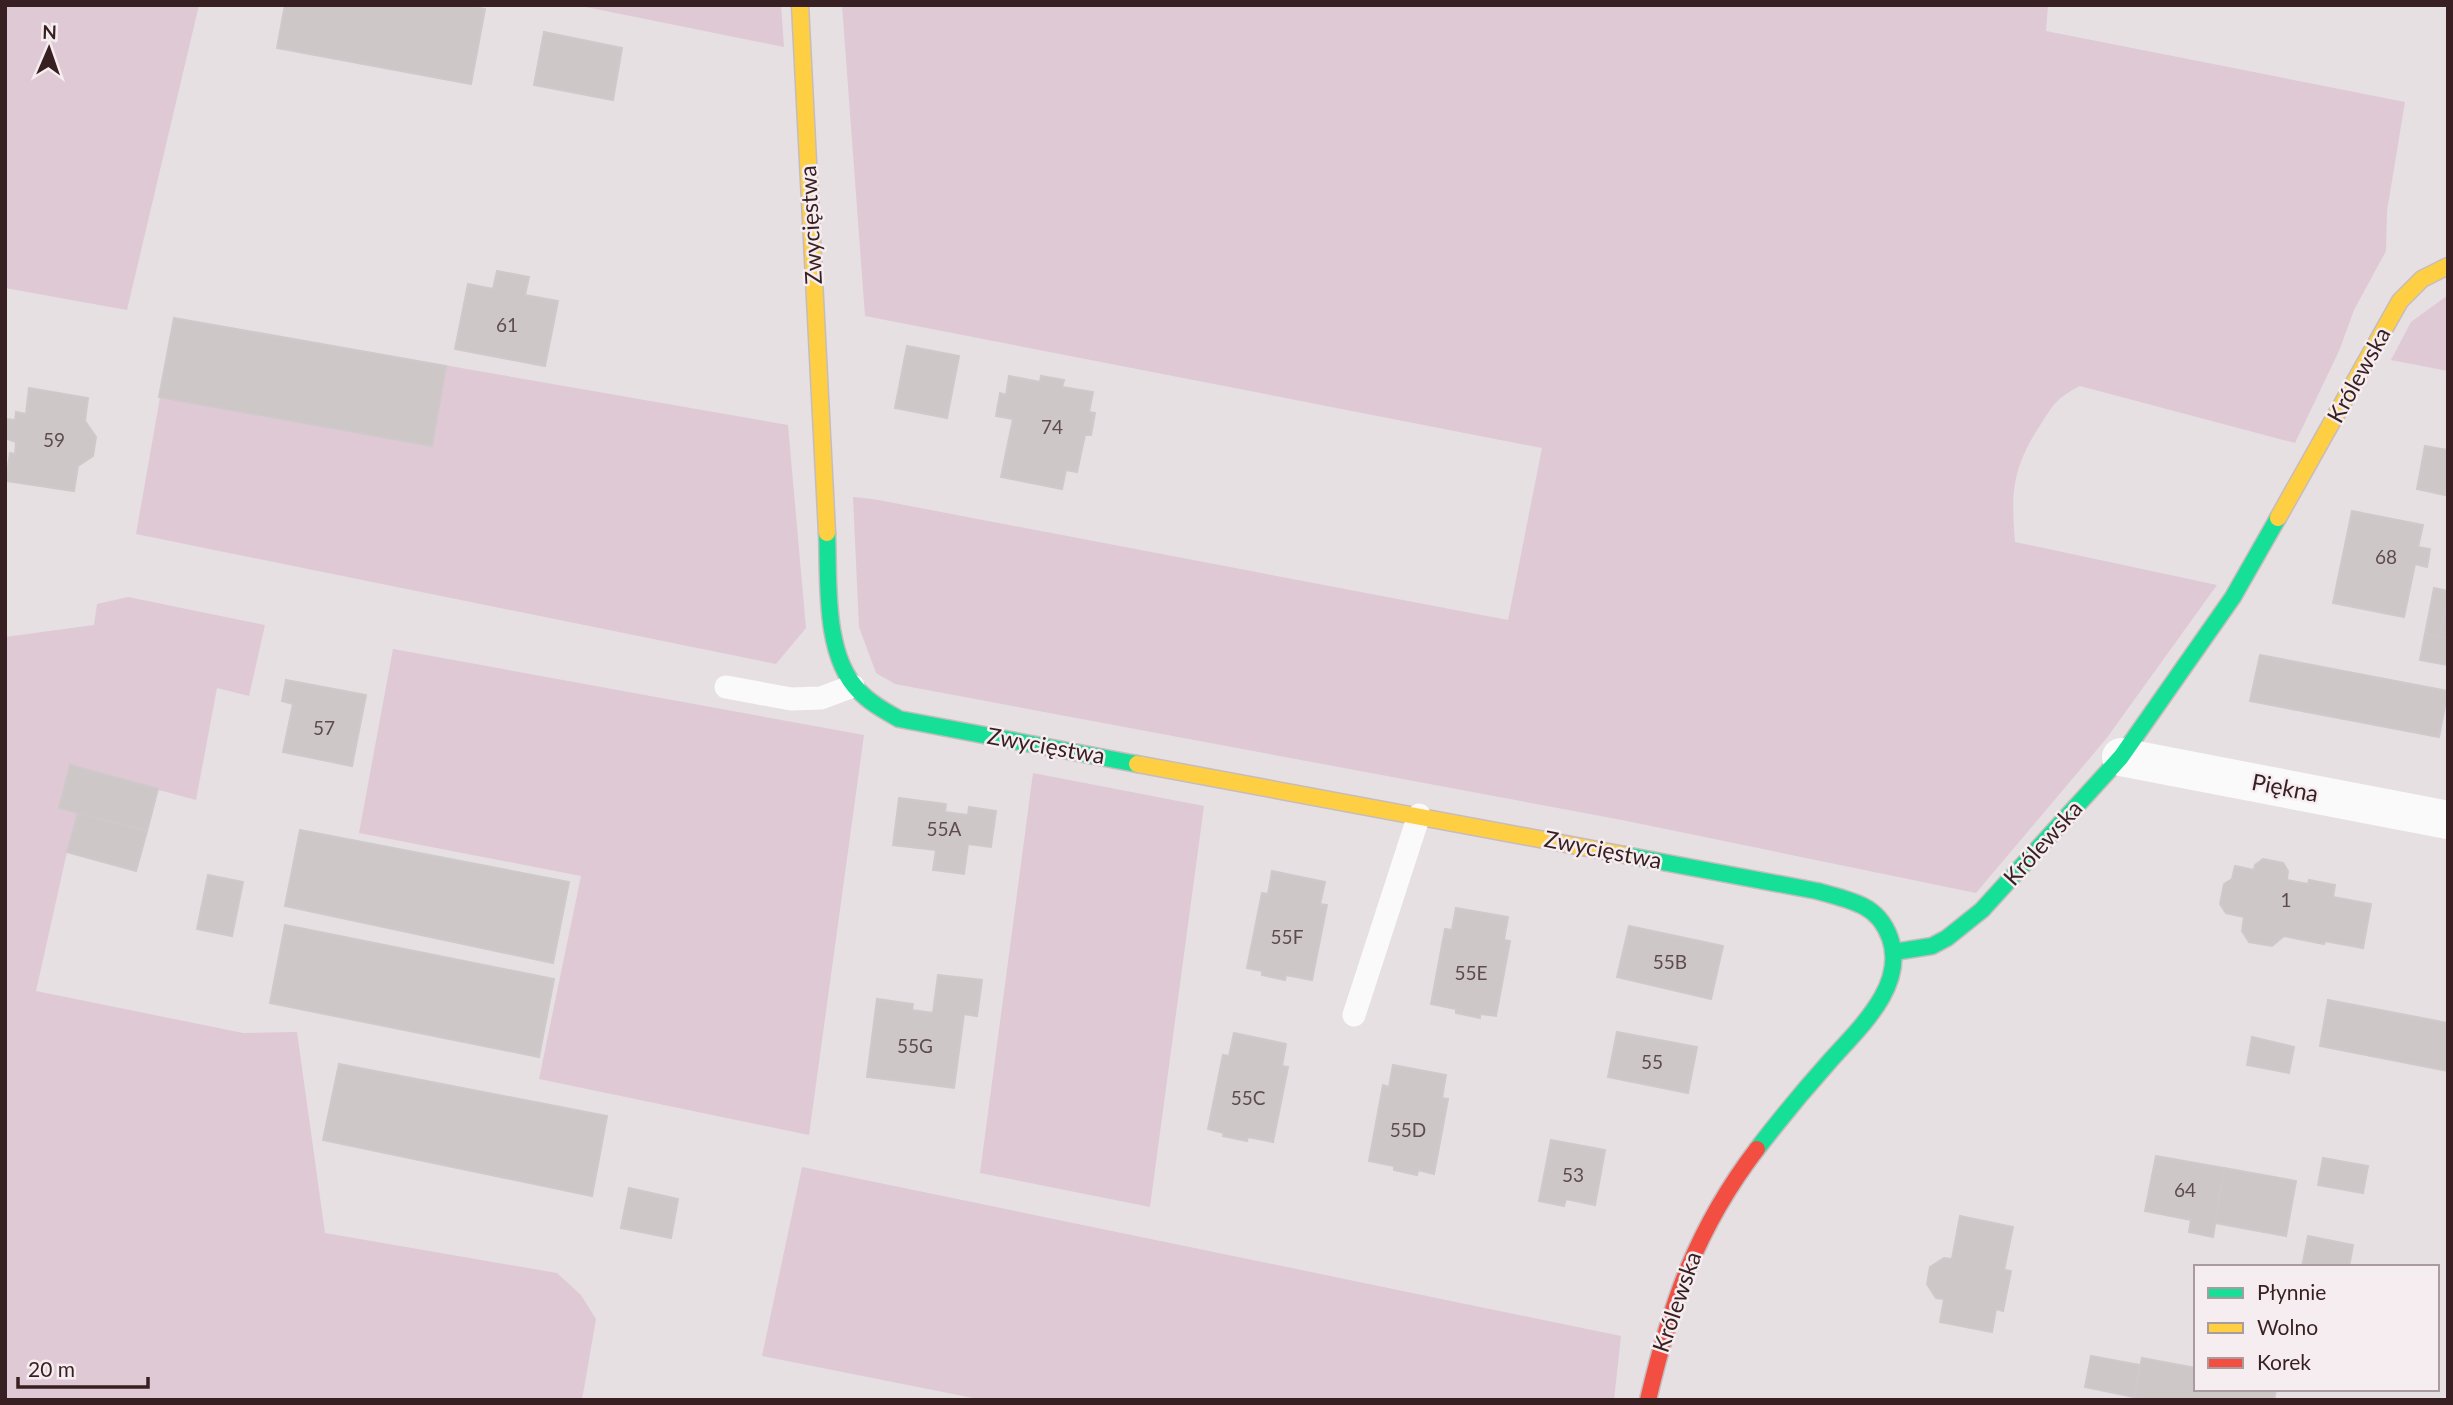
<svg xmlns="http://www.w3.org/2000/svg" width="2453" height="1405" font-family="Lato,sans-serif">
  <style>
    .green { fill: #dfc9d5 }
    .building { fill: #cdc7c8; stroke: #cfc9cb; stroke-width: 2 }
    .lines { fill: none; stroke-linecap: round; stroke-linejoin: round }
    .fast-casing { stroke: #c6bcbe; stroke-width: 19 }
    .slow-casing { stroke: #c6bcbe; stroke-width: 19 }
    .jam-casing { stroke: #c6bcbe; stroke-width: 19 }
    .lane { stroke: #fbfafb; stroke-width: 23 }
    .street { stroke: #fbfafb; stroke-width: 38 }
    .fast { stroke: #16e098; stroke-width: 16 }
    .slow { stroke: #ffcf43; stroke-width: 16 }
    .jam { stroke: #f24e42; stroke-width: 16 }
    .labels { text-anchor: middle; stroke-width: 5; stroke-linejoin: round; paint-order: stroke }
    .number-label { font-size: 19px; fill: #5f4b4d }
    .street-label { font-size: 23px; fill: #381f22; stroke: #f6edf0 }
  </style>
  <rect width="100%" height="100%" fill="#e6e0e2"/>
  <g class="green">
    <polygon points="5,5 199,5 127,310 5,288"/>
    <polygon points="576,5 781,5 784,47"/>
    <path d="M842 5H2048L2046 31 2405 102 2387 211 2386 251 2354 310 2339 351 2295 443 2080 386C2055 399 2054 404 2039 427 2012 469 2011 494 2015 542L2217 585 2106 739 1976 893 1622 820 895 684 876 673 859 627 853 497 873 499 1508 620 1542 448 865 316Z"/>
    <polygon points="2448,295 2448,371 2391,360 2411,322"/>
    <polygon points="174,318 788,425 806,628 776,664 136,534"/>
    <polygon points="128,597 265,625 249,696 217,688 196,800 70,766 59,808 78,813 67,852 36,991 243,1033 297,1032 325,1233 557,1273 581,1295 596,1319 582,1400 5,1400 5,637 94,625 97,604"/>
    <polygon points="393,649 864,735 809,1135 539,1079 581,876 359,833"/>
    <polygon points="1033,773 1204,806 1150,1207 980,1173"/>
    <polygon points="802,1167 1621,1336 1614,1400 983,1400 762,1356"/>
  </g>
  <g class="building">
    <polygon points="285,5 464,5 485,9 471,84 277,48"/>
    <polygon points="544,32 622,48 613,100 534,85"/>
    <polygon points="497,271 529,277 525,295 558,301 545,366 455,349 468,284 493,289"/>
    <polygon points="174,318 446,366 432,446 159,397"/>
    <polygon points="907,346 959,356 947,418 895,408"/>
    <polygon points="1009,376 1040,382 1041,376 1064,380 1062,387 1093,392 1089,412 1095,413 1091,435 1085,435 1077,472 1066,470 1062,489 1001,477 1013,419 996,416 1000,393 1006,395"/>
    <polygon points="29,388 88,398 85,421 96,437 93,456 78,466 74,491 6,481 10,453 15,454 16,442 5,438 7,419 15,420 16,412 26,414"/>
    <polygon points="2425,446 2448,450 2448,479 2445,495 2417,489"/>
    <polygon points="2352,511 2423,525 2418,547 2430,549 2427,567 2415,564 2404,617 2333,603"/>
    <polygon points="2434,588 2448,591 2440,636 2425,634"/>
    <polygon points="2448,594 2448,638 2440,636"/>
    <polygon points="2425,634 2448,638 2448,665 2420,660"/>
    <polygon points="2260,655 2448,691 2439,737 2250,701"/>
    <polygon points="286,680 366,695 352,766 283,752 293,704 282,701"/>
    <polygon points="70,765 158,789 147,831 59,808"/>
    <polygon points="899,798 946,804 945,812 968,815 969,807 996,811 991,847 968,844 964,874 933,870 936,850 893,845"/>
    <polygon points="78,813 147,831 136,871 67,852"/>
    <polygon points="300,830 569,882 553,963 285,906"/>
    <polygon points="2263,859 2283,863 2288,871 2287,880 2308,884 2309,880 2335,885 2333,897 2371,904 2363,948 2325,941 2324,944 2284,936 2272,946 2249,942 2242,931 2244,917 2226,913 2220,904 2224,884 2232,879 2235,866 2254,870 2255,865"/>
    <polygon points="1272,871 1325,882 1320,904 1327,905 1312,980 1286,975 1285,980 1262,975 1262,971 1247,968 1262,893 1268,894"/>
    <polygon points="208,875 243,882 232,936 197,929"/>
    <polygon points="1456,908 1508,917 1504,940 1510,941 1496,1016 1480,1014 1480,1018 1456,1013 1456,1009 1431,1004 1445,929 1452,930"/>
    <polygon points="285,925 554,979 539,1057 270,1003"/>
    <polygon points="1629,926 1723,946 1711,999 1617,977"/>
    <polygon points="938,975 982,980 977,1016 964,1014 954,1088 867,1077 877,999 913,1004 912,1010 933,1013"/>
    <polygon points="2328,1000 2448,1023 2448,1071 2320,1046"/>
    <polygon points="1617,1032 1697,1047 1688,1093 1608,1077"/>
    <polygon points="1234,1033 1286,1044 1282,1066 1288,1067 1273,1142 1248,1137 1247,1141 1223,1136 1224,1133 1208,1129 1223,1055 1229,1056"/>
    <polygon points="2252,1037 2294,1047 2289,1073 2247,1065"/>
    <polygon points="339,1064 607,1116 592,1196 323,1140"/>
    <polygon points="1393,1065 1446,1075 1442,1098 1448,1099 1434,1174 1418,1170 1417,1175 1394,1170 1394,1166 1369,1161 1383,1085 1389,1087"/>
    <polygon points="1551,1140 1605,1150 1595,1205 1566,1199 1564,1206 1539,1201"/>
    <polygon points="2156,1156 2224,1168 2213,1237 2189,1232 2191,1220 2145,1211"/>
    <polygon points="2323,1158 2368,1166 2363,1193 2318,1185"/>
    <polygon points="2224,1168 2296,1181 2286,1236 2215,1223"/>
    <polygon points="629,1188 678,1199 671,1238 621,1228"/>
    <polygon points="1960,1216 2013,1227 2004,1270 2011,1271 2003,1311 1996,1309 1992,1332 1940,1322 1944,1299 1936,1298 1927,1284 1930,1267 1944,1258 1952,1259"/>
    <polygon points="2308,1236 2353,1245 2349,1267 2302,1267"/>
    <polygon points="2091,1356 2140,1365 2134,1397 2085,1387"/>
    <polygon points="2142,1358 2196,1368 2196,1389 2276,1389 2274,1400 2147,1400 2134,1397"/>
  </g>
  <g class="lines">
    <g class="fast-casing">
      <g id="fast">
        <path d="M827 533C829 580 823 655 859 691 870 703 885 711 899 719L1137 764"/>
        <path d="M1625 855 1817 891C1832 895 1849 899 1863 906 1877 913 1885 924 1890 938 1907 986 1858 1029 1829 1062 1804 1090 1780 1119 1757 1149"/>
        <polyline points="1894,952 1932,946 1947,938 1982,910 2121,757 2233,597 2278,518"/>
      </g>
    </g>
    <g class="slow-casing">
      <g id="slow">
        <polyline points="800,5 827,533"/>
        <polyline points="2278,518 2400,301 2422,279 2448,266"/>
        <polyline points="1137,764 1625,855"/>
      </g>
    </g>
    <g class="jam-casing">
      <path id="jam" d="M1648 1400C1671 1303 1696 1229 1757 1149"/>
    </g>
    <g class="lane">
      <polyline points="726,687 791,699 821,698 853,686"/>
      <polyline points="1354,1015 1419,815"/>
    </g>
    <polyline class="street" points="2121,757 2448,820"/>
    <use href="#fast" class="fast"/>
    <use href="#slow" class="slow"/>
    <use href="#jam" class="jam"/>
  </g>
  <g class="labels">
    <g class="number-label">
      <text x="507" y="332">61</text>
      <text x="1052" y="434">74</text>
      <text x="54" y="447">59</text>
      <text x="2386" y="564">68</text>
      <text x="324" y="735">57</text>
      <text x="944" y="836">55A</text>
      <text x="2286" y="907">1</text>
      <text x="1287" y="944">55F</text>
      <text x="1670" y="969">55B</text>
      <text x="1471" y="980">55E</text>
      <text x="915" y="1053">55G</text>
      <text x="1652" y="1069">55</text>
      <text x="1248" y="1105">55C</text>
      <text x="1408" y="1137">55D</text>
      <text x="1573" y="1182">53</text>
      <text x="2185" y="1197">64</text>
    </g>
    <g class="street-label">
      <text transform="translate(811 225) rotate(-93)" y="8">Zwycięstwa</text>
      <text transform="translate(2359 375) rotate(-61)" y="8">Królewska</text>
      <text transform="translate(1046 746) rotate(10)" y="8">Zwycięstwa</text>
      <text transform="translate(2285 788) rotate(11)" y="8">Piękna</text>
      <text transform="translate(2043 843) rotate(-48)" y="8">Królewska</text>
      <text transform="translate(1603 850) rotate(11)" y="8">Zwycięstwa</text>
      <text transform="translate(1677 1302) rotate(-71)" y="8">Królewska</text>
    </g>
  </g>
  <rect width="2453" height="1405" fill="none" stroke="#381f22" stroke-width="14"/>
  <rect x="2194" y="1265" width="245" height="126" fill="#f6edf0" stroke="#aa9b9e" stroke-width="2"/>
  <rect x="2208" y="1288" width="35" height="10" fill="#16e098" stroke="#aa9b9e" stroke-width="2"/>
  <text x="2257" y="1300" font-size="21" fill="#381f22">Płynnie</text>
  <rect x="2208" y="1323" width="35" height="10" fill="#ffcf43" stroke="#aa9b9e" stroke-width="2"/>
  <text x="2257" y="1335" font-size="21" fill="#381f22">Wolno</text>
  <rect x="2208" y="1358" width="35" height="10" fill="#f24e42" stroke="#aa9b9e" stroke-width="2"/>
  <text x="2257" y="1370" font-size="21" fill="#381f22">Korek</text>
  <g transform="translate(49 49) rotate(2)" stroke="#f6edf0" stroke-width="5" paint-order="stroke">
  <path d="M0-5L12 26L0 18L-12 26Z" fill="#381f22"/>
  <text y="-10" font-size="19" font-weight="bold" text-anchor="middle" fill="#381f22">N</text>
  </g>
  <path d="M18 1377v10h130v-10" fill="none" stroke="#381f22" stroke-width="3.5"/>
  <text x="28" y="1377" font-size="21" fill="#381f22" stroke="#f6edf0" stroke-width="5" paint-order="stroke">20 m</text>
</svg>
